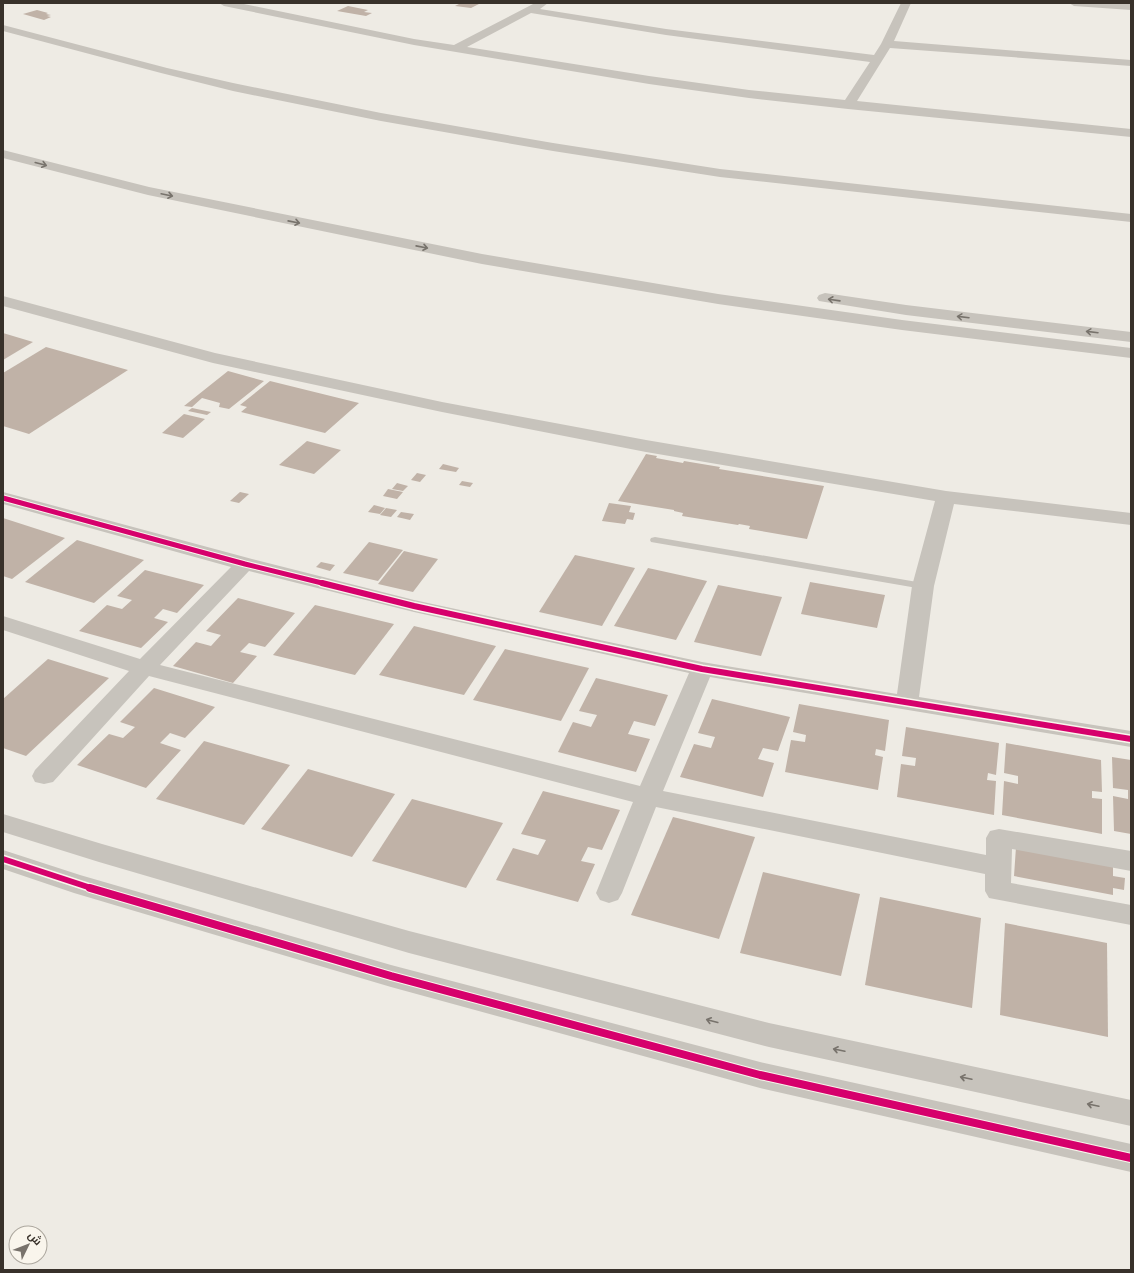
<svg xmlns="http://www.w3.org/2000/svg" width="1134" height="1273" font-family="'Open Sans',Cairo,sans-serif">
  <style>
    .building { fill: #c0b2a7 }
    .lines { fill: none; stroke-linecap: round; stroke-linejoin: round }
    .service { fill: #c7c3bc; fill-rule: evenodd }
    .minor { fill: #c7c3bc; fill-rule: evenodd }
    .cycleway-far2-casing { stroke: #f9f5ec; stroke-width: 7 }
    .cycleway-far1-casing { stroke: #f9f5ec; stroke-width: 9 }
    .cycleway-casing { stroke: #f9f5ec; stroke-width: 10 }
    .cycleway-far2 { stroke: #d6006c; stroke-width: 5 }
    .cycleway-far1 { stroke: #d6006c; stroke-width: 6 }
    .cycleway { stroke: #d6006c; stroke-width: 8 }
    .oneway { stroke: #78736c }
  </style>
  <rect width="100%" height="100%" fill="#eeebe4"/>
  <g class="building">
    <polygon points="461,3 481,3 471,8 455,6"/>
    <polygon points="348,6 368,10 364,12 372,13 366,16 337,11"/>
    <polygon points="37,10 48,13 46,14 51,15 47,16 51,17 44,20 23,14"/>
    <polygon points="3,333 33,342 3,360"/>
    <polygon points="46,347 128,370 29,434 3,426 3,373"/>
    <polygon points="228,371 264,381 229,409 219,407 220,403 202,398 192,407 184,406"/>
    <polygon points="270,381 359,403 325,433 241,412 247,407 240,405"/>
    <polygon points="192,408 211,412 207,415 188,411"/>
    <polygon points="184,414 205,419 183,438 162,433"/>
    <polygon points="307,441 341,450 314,474 279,465"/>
    <polygon points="646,454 657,456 656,458 683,463 684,461 720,467 719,469 824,486 807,539 749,529 750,526 739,524 738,525 682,516 683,513 674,511 674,510 618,501"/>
    <polygon points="443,464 459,468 456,472 439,469"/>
    <polygon points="417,473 426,475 420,482 411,480"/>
    <polygon points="462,481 473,483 470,487 459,485"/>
    <polygon points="397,483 408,486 403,491 392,489"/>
    <polygon points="388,489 403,492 397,499 383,496"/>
    <polygon points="240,492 249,494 239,503 230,501"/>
    <polygon points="609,503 631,506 629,512 635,513 633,520 627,519 625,524 602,521"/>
    <polygon points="374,505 385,508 380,514 368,512"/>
    <polygon points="386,508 397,510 391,517 380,515"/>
    <polygon points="401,512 414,514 410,520 397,517"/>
    <polygon points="3,518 65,538 12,579 3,576"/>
    <polygon points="77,540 144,560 94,603 25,582"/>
    <polygon points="369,542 403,550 378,581 343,573"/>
    <polygon points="404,551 438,559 413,592 378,584"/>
    <polygon points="575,555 635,568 602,626 539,612"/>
    <polygon points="321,562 335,565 330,571 316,567"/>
    <polygon points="648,568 707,581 676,640 614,626"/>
    <polygon points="145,570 204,585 177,613 163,609 154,618 168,622 141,648 79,631 107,605 122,609 132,600 117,596"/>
    <polygon points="810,582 885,595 877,628 801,614"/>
    <polygon points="718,585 782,597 761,656 694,642"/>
    <polygon points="238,598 295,613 265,647 249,643 240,652 257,656 233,683 173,666 196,642 211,646 221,635 206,631"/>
    <polygon points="315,605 394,624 355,675 273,655"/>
    <polygon points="414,626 496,646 464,695 379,675"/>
    <polygon points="505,649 589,668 561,721 473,700"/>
    <polygon points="48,659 109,678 26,756 3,748 3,699"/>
    <polygon points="596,678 668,695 655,726 634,721 628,734 650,739 636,772 558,752 573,722 591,727 597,715 579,711"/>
    <polygon points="154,688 215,707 185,738 170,733 160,743 181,750 146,788 77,765 109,734 123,738 135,727 120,722"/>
    <polygon points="712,699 790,717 778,751 763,748 758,759 774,763 763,797 680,777 694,744 711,748 715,737 698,733"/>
    <polygon points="799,704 889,720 885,751 876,749 875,755 883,757 878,790 785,772 791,740 805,742 806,735 793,732"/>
    <polygon points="906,727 999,743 996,775 988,773 987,780 996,781 994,815 897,797 901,764 915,766 916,758 902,756"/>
    <polygon points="204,741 290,765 244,825 156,799"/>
    <polygon points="1006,743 1101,760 1102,792 1092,791 1092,798 1102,799 1102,834 1002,815 1004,781 1018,784 1018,776 1004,773"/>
    <polygon points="1112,757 1131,760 1131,834 1114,831 1113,796 1128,799 1128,790 1113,788"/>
    <polygon points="308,769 395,794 352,857 261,829"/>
    <polygon points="543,791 620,810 602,850 588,847 581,861 595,864 578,902 496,880 513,848 538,855 546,840 521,834"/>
    <polygon points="412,799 503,823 466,888 372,861"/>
    <polygon points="673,817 755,837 719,939 631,915"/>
    <polygon points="1016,847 1113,866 1113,876 1125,878 1124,890 1113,888 1113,895 1014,876"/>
    <polygon points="763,872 860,894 841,976 740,953"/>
    <polygon points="880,897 981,918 972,1008 865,985"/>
    <polygon points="1005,923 1107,943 1108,1037 1000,1015"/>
  </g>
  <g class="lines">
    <polygon class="service" points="655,537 923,583 928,586 923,589 651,542 650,540 651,538"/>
    <g class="minor">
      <path d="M219 3H239L414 39 454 45 535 3H548L540 9 666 29 874 55 881 44 901 3H911L894 41 1131 60V66L890 48 857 101 1131 129V137L848 109 749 98 649 84 414 45 224 6ZM531 13 666 35 870 62 845 100 749 90 649 76 467 47Z"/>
      <polygon points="1069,3 1131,4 1131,10 1074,6"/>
      <polygon points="3,25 167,68 233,83 381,113 553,143 720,169 1131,214 1131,222 720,177 553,151 381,121 233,91 161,73 3,31"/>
      <polygon points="3,150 149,187 482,254 718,294 902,320 1131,348 1131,358 902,330 718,304 482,264 148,195 3,158"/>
      <polygon points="825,293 906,305 1131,332 1131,342 906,315 819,301 817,298 819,295"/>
      <path d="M3 296 215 353 442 402 646 440 946 491 1131 513V525L954 504 934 586 919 697 1131 731V747L710 677 663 791 986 855V838L990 831 999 829 1131 851V871L1012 849 1011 883 1131 905V925L989 898 985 891V874L656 807 622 893 618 900 609 903 600 900 596 893 633 802 149 676 53 782 44 784 35 782 32 776 35 770 129 671 3 630V616L140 659 231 567 3 504V492L252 559 414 600 702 662 897 694 912 586 935 501 646 452 442 412 213 363 3 306ZM249 571 414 612 689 673 640 786 160 665Z"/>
      <polygon points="3,814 102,844 409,931 769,1023 1131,1100 1131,1126 769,1047 409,953 99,862 3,832"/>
      <polygon points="3,850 80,875 391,965 760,1062 1131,1144 1131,1172 760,1088 391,987 74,893 3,869"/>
    </g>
    <g class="cycleway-far2-casing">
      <polyline id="cycleway-far2" points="3,498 245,564 326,584"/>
    </g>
    <g class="cycleway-far1-casing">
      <g id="cycleway-far1">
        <polyline points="322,583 414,606 702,669 1131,739"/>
        <polyline points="3,859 94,889"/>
      </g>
    </g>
    <g class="cycleway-casing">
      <polyline id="cycleway" points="90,888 391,976 760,1075 1131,1158"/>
    </g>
    <use href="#cycleway-far2" class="cycleway-far2"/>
    <use href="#cycleway-far1" class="cycleway-far1"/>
    <use href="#cycleway" class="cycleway"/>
  </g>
  <defs><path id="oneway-shaft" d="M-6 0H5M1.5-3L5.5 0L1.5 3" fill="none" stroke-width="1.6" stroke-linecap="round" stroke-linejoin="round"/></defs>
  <g class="oneway">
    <use href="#oneway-shaft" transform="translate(41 164) rotate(15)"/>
    <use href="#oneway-shaft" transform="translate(167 195) rotate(12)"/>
    <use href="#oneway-shaft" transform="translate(294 222) rotate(11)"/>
    <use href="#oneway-shaft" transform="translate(422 247) rotate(11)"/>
    <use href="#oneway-shaft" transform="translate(834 300) rotate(-172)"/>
    <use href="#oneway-shaft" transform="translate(963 317) rotate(-173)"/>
    <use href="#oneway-shaft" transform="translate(1092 332) rotate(-173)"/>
    <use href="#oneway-shaft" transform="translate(712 1021) rotate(-165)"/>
    <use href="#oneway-shaft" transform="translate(839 1050) rotate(-168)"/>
    <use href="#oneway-shaft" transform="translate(966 1078) rotate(-168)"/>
    <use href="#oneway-shaft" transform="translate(1093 1105) rotate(-168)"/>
  </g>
  <rect width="1134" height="1273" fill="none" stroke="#38312a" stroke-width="8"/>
  <g transform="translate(28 1245) rotate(47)"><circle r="19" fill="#f9f5ec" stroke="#aca79e"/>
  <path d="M0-3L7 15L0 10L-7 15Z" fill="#78726b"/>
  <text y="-6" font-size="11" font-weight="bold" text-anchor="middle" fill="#38312a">ش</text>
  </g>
</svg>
